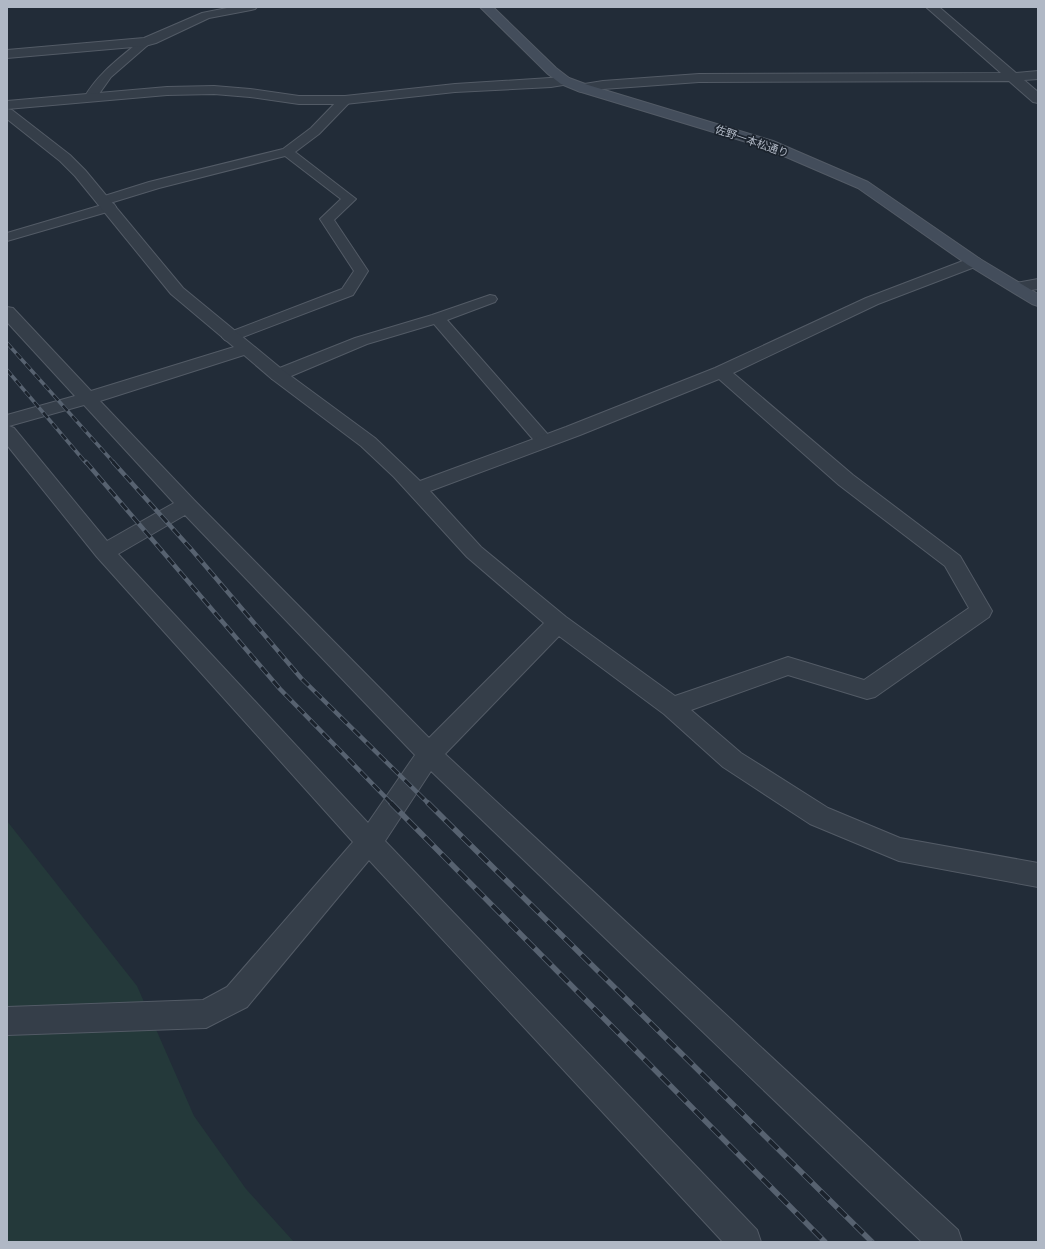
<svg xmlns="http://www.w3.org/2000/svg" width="1045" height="1249" font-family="'Space Grotesk','Noto Sans JP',sans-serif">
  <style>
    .green { fill: #24393a }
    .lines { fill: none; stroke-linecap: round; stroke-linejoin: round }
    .lane-casing { stroke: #535b66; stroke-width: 2 }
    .street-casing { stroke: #535b66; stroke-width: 2 }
    .secondary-casing { stroke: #535b66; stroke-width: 2 }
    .lane { fill: #353e49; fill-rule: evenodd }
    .street { fill: #353e49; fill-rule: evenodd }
    .secondary { fill: #434d5b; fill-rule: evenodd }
    .rail-far2-casing { stroke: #576270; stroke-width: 3.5 }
    .rail-far1-casing { stroke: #576270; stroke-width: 4.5 }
    .rail-casing { stroke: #576270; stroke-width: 5.5 }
    .rail-far2 { stroke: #1b232d; stroke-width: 2.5; stroke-dasharray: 7; stroke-linecap: butt }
    .rail-far1 { stroke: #1b232d; stroke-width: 3; stroke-dasharray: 9; stroke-linecap: butt }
    .rail { stroke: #1b232d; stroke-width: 4; stroke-dasharray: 12; stroke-linecap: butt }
    .labels { text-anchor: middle; stroke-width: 3.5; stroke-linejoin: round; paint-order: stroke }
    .far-street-label { font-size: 11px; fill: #b0b8c5; stroke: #1b232d }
  </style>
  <rect width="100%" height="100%" fill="#222c38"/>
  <polygon class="green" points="7,821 137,986 194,1116 246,1189 294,1242 7,1242"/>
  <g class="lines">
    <g class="lane-casing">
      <g id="lane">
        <path d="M145 39 149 40 150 42 149 44 111 77 94 101H86L84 98C98 73 120 58 141 40Z"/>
        <polygon points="345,96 349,97 351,100 349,103 319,134 295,152 356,199 334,220 368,271 353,295 235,340 230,342 225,340 222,337 225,334 342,289 354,271 320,219 341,199 285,156 159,188 110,203 114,204 116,207 114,210 7,241 7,233 102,205 98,204 96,201 98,198 149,182 283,149 311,128 341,97"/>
        <polygon points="490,295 495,296 497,299 495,302 447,320 550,437 553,441 550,445 544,447 538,445 434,324 367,344 284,379 278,380 272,379 270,375 272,371 355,338 432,315"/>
      </g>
    </g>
    <g class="street-casing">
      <g id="street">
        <polygon points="232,7 257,7 255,9 251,10 209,18 156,43 145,46 7,58 7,50 144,38 202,13"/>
        <polygon points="926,7 939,7 1016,73 1038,71 1038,79 1024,80 1038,92 1038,103 1033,102 1009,81 699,82 603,89 583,92 578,91 577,88 578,85 603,81 699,74 1001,73"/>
        <polygon points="565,77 569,78 571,81 569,84 551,87 455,92 345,104 299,104 250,97 214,94 167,95 7,109 7,101 167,87 214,86 250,89 299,96 345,96 455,84"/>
        <path d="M7 109 12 110 70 155 85 170 183 288 284 371 375 438 420 481 566 427 715 368 866 298 968 259 974 257 980 259 982 262 980 265 878 304 733 373 853 475 960 556 992 611 989 617 875 697 867 699 788 675 691 710 741 753 828 808 900 838 1038 863V887L899 861 810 824 723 767 664 714 559 636 445 754 958 1230 962 1242H922L431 771 385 841 757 1230 761 1242H723L369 860 247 1007 206 1028 7 1035V1007L203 1000 227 987 353 842 97 557 7 445V415L75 396 7 322V307L13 308 91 391 234 347 171 294 75 176 60 161 7 119ZM244 355 272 379 361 446 394 477 467 557 544 623 429 738 194 500 100 401ZM719 379 839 485 945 566 969 608 864 680 788 657 675 696 566 617 481 547 430 491 580 435ZM84 405 174 503 107 541 14 428 9 426ZM185 515 415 755 368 823 118 554Z"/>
        <polygon points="1038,279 1038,289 1017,292 1011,290 1009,287 1011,284"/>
      </g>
    </g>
    <g class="secondary-casing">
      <polygon id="secondary" points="480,7 493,7 556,68 569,78 588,85 773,141 868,182 980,259 1038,294 1038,306 1032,304 968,265 858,188 763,147 578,91 561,84 548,74"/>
    </g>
    <use href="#lane" class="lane"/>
    <use href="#street" class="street"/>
    <use href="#secondary" class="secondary"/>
    <g class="rail-far2-casing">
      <g id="rail-far2">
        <polyline points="7,343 114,463"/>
        <polyline points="7,370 86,463"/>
      </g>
    </g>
    <g class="rail-far1-casing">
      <g id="rail-far1">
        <polyline points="86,462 280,689 392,804"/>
        <polyline points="113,462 191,549 301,678 429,804"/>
      </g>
    </g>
    <g class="rail-casing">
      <g id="rail">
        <polyline points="391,803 825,1242"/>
        <polyline points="428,803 872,1242"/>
      </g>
    </g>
    <use href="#rail-far2" class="rail-far2"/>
    <use href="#rail-far1" class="rail-far1"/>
    <use href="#rail" class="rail"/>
  </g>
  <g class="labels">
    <g class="far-street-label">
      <text transform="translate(752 141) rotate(19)" y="4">佐野一本松通り</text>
    </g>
  </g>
  <rect width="1045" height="1249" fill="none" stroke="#b0b8c5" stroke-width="16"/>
</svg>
